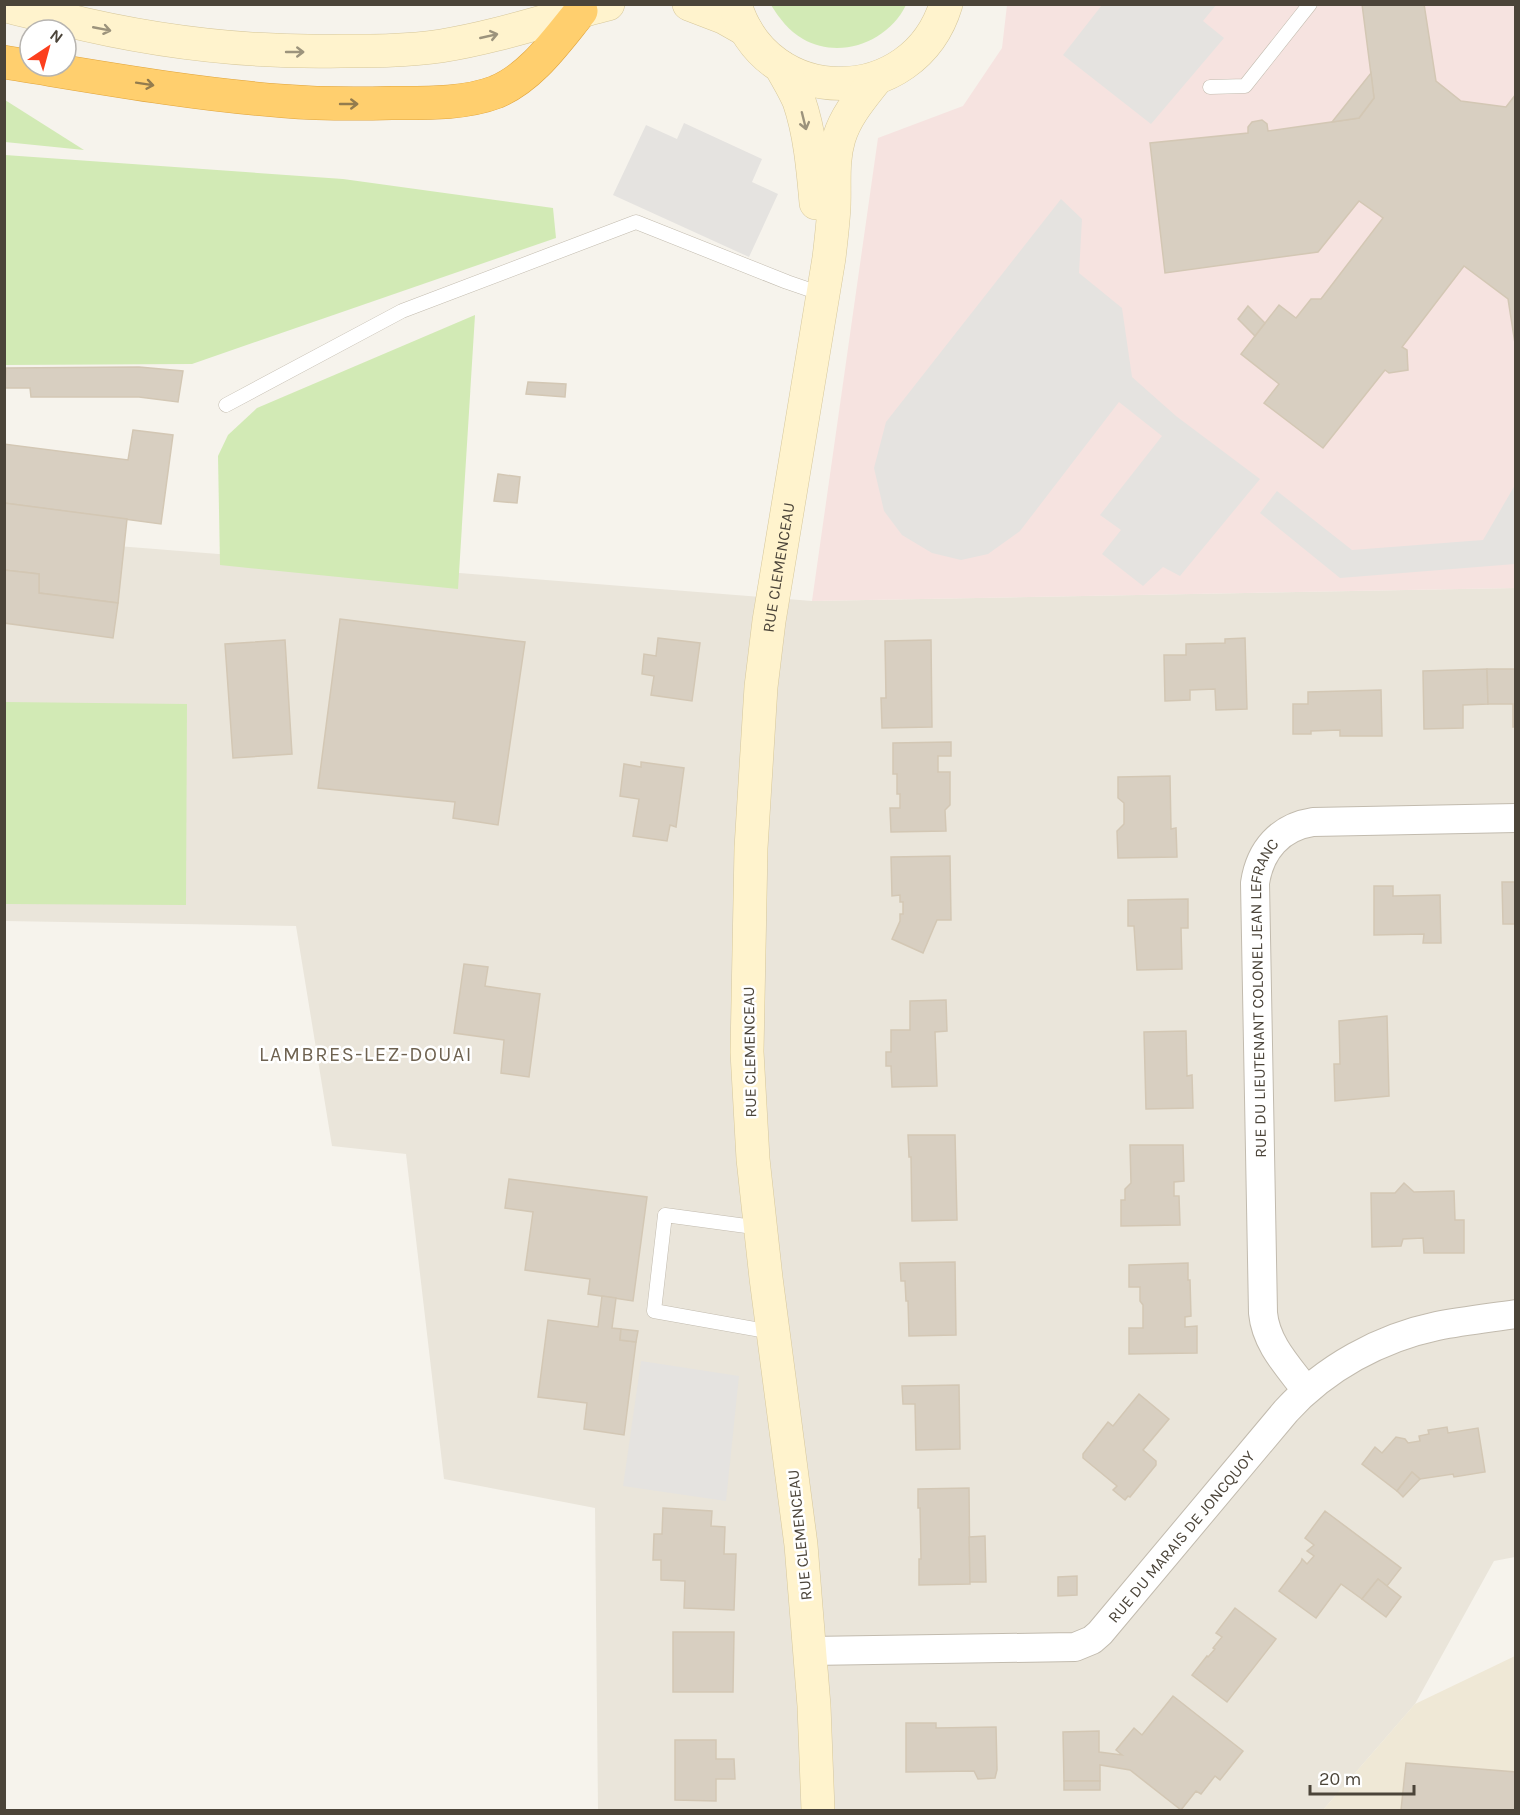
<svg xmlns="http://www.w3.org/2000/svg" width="1520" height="1815" font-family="Karla,sans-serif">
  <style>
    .residential { fill: #eae5da }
    .education { fill: #efe8d6 }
    .medical { fill: #f6e3e0 }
    .green { fill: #d2eab5 }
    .parking { fill: #e5e3e0 }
    .building { fill: #d8cfc1; stroke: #d3c7b4; stroke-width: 1.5 }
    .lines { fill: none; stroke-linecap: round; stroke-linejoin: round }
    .lane-casing { stroke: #c2bbae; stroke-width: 15 }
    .street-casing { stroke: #c2bbae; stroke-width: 30 }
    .secondary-casing { stroke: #d6c79b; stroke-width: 34 }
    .highway-casing { stroke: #e0a43c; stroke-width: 34 }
    .lane { stroke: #fff; stroke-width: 14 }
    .street { stroke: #fff; stroke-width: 28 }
    .secondary { stroke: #fff3cd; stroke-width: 33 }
    .highway { stroke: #ffcf6e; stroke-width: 33 }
    .oneway { stroke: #9c937c }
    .oneway2 { stroke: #937c4e }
    .labels { text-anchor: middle; stroke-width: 5; stroke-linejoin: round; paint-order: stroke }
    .street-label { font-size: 16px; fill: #4b4439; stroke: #fff }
    .quarter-label { font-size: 20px; letter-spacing: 1.5px; fill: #6e6250; stroke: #fff }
  </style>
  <rect width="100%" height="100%" fill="#f6f3ec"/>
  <polygon class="residential" points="4,537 812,601 1515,588 1515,1557 1494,1561 1415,1704 1323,1810 598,1810 595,1508 444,1479 406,1154 332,1146 296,926 5,921"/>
  <polygon class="education" points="1515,1656 1515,1810 1323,1810 1415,1704"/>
  <polygon class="medical" points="1007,5 1515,5 1515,588 812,601 878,138 963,106 1002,48"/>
  <g class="green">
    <path d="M771 5H906C888 42 840 60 803 39 789 31 779 18 771 5Z"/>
    <polygon points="5,100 84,150 5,142"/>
    <polygon points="5,155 343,179 553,208 556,238 192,364 5,365"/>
    <polygon points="475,315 458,589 220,565 218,456 228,435 257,408"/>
    <polygon points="5,702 187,704 186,905 5,904"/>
  </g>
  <g class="parking">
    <polygon points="1102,5 1216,5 1203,21 1224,38 1151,124 1063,55"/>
    <polygon points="684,123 762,159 752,182 778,194 749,257 613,195 646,125 677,139"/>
    <polygon points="1061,199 1082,219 1079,273 1122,308 1132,377 1176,416 1260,479 1180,576 1163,567 1143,586 1102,554 1121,530 1100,515 1162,436 1119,402 1020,531 988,554 961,560 932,553 902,535 884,511 874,468 886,422"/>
    <polygon points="1515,485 1515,564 1340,578 1260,513 1277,491 1352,550 1483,540"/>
    <polygon points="641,1361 739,1376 726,1501 623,1486"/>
  </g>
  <g class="building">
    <polygon points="1362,4 1424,4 1436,81 1461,101 1506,107 1516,94 1516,350 1508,299 1464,266 1402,347 1407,350 1408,370 1389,373 1385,370 1323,448 1264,403 1279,384 1241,354 1279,305 1296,318 1311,299 1321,299 1383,218 1359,201 1318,252 1165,273 1150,143 1248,133 1248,127 1252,122 1262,120 1267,124 1268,131 1359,118 1374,98"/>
    <polygon points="1371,73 1374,98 1359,118 1332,122"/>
    <polygon points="1248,306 1265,323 1255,336 1238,319"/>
    <polygon points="139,367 183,371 178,402 139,397 31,397 30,388 5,388 6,368"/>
    <polygon points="528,382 566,384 565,397 526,394"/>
    <polygon points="133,430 173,435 161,524 4,503 4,444 128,460"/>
    <polygon points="498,474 520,477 517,503 494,501"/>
    <polygon points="4,503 127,519 118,603 39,593 39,574 4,570"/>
    <polygon points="4,570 39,574 39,593 118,603 113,638 4,623"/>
    <polygon points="340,619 525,642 498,825 453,818 455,802 318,788"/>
    <polygon points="658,638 700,643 692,701 651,695 654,676 642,674 644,654 656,656"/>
    <polygon points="1245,638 1247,709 1216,710 1215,689 1190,690 1190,700 1165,701 1164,655 1186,655 1186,644 1225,643 1225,639"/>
    <polygon points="285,640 292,754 233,758 225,644"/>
    <polygon points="931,640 932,727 882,728 881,698 886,698 885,641"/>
    <polygon points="1487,669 1488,704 1463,705 1463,728 1424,729 1423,671"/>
    <polygon points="1487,669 1516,669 1516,727 1513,727 1513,704 1488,704"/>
    <polygon points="1381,690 1382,736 1340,736 1340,730 1311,731 1311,734 1293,734 1293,704 1308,704 1308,692"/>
    <polygon points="951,742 951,756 938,756 938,772 950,772 950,805 945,810 946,831 891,832 890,808 900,808 900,794 897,794 897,774 893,774 893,743"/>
    <polygon points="641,762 684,768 676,827 670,825 667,841 633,836 639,799 620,796 624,764 641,767"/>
    <polygon points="1170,776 1171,829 1176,828 1177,857 1118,858 1117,831 1124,824 1124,803 1118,798 1118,777"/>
    <polygon points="950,856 951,920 937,920 923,953 892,939 900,921 900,914 903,914 903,902 900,902 900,895 892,896 891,857"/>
    <polygon points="1502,882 1516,882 1516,924 1503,924"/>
    <polygon points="1374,886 1393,886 1393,896 1440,895 1441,943 1423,943 1424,934 1374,935"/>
    <polygon points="1188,899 1188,928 1181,928 1182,969 1137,970 1134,926 1128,926 1128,900"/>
    <polygon points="464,964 488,967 485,986 540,994 529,1077 501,1073 504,1040 454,1033"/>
    <polygon points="946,1000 947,1031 935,1032 937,1086 892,1087 891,1066 886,1066 886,1052 891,1052 891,1030 910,1030 910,1001"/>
    <polygon points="1387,1016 1389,1096 1335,1101 1334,1064 1340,1064 1339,1021"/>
    <polygon points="1186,1031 1187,1076 1192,1075 1193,1108 1146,1109 1144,1032"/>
    <polygon points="908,1135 955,1135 957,1220 912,1221 911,1157 909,1157"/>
    <polygon points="1130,1145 1183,1145 1184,1181 1174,1182 1174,1196 1179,1196 1180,1225 1121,1226 1121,1200 1125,1200 1125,1189 1131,1183"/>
    <polygon points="509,1179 647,1197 633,1301 588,1294 590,1279 525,1270 533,1212 505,1208"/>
    <polygon points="1404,1183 1414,1192 1454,1191 1455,1220 1464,1220 1464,1253 1424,1253 1423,1238 1403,1239 1401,1246 1372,1247 1371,1193 1395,1193"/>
    <polygon points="955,1262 956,1335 909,1336 908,1301 906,1301 905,1281 901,1281 900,1263"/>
    <polygon points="1188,1263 1188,1280 1190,1280 1191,1316 1185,1317 1185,1327 1197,1326 1197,1353 1129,1354 1129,1328 1143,1328 1143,1305 1140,1301 1140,1287 1129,1287 1129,1265"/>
    <polygon points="602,1296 616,1298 612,1328 621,1329 620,1340 636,1342 624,1435 584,1429 587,1403 538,1397 548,1320 598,1327"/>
    <polygon points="621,1329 638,1331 636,1342 620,1340"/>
    <polygon points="959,1385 960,1449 916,1450 915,1404 903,1404 902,1386"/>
    <polygon points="1139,1394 1169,1419 1143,1450 1156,1461 1156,1465 1130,1497 1128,1496 1125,1500 1113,1490 1117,1486 1083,1458 1083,1454 1108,1422 1113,1426"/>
    <polygon points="1447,1427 1448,1433 1478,1428 1485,1472 1454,1477 1453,1474 1420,1479 1412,1472 1397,1491 1362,1464 1375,1447 1382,1453 1396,1437 1405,1439 1408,1443 1420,1441 1419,1436 1429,1434 1428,1430"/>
    <polygon points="1412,1472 1420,1479 1403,1497 1397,1491"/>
    <polygon points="969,1488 970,1584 919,1585 919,1559 921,1559 920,1508 918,1508 918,1489"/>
    <polygon points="663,1508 712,1511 711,1526 725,1527 724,1554 736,1554 734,1610 684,1608 685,1581 661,1580 661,1560 653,1560 654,1534 662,1534"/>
    <polygon points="1325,1511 1401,1568 1387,1586 1378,1579 1362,1599 1341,1584 1316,1618 1279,1591 1301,1562 1302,1559 1307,1564 1314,1556 1307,1551 1314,1545 1305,1538"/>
    <polygon points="985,1536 986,1582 970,1582 969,1537"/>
    <polygon points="1077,1576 1077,1595 1058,1596 1058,1577"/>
    <polygon points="1378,1579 1401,1597 1386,1617 1362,1599"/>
    <polygon points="1235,1608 1276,1639 1227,1702 1192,1675 1207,1656 1208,1657 1215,1649 1213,1648 1222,1637 1216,1633"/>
    <polygon points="673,1632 734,1632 733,1692 673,1692"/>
    <polygon points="1173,1696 1243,1751 1220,1780 1215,1776 1201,1794 1196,1791 1181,1810 1130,1770 1100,1765 1100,1781 1064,1781 1063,1732 1099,1731 1099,1752 1122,1755 1116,1750 1134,1728 1142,1735"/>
    <polygon points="906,1723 936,1723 936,1728 996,1727 997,1770 995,1778 978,1779 974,1771 906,1772"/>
    <polygon points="675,1740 716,1740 716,1759 734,1759 735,1779 716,1779 716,1801 675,1800"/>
    <polygon points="1406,1763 1516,1772 1516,1810 1401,1810"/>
    <rect x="1064" y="1781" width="36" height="9"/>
  </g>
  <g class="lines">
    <g class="lane-casing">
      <g id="lane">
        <polyline points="1210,87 1245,86 1310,4"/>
        <polyline points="226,405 402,311 636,222 787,282 822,294"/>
        <polyline points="761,1228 665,1215 654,1311 772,1332"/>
      </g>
    </g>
    <g class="street-casing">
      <g id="street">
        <path id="s1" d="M1306 1390C1288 1366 1266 1344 1263 1313L1255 883C1260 850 1280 827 1313 822L1516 818"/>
        <path id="s2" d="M810 1651 1075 1647 1092 1640 1100 1633 1286 1411C1325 1368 1380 1338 1437 1326 1463 1321 1489 1318 1516 1314"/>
      </g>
    </g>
    <g class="secondary-casing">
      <g id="secondary">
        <polyline points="689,4 723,17 746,30"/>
        <path d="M735 4C766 110 914 110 946 4"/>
        <path d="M4 5C23 11 43 15 62 19 154 42 246 53 341 51 374 51 407 51 441 46 498 37 552 18 608 4"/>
        <path d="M781 67C787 78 794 89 799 101 810 133 813 169 816 203"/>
        <path id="s3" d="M818 1810 814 1706 801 1545 766 1278 753 1159 747 1052 751 848 761 687 769 621 829 258C831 241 833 224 834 207 835 184 832 161 839 138 846 115 862 97 876 79"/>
      </g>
    </g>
    <g class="highway-casing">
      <path id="highway" d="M4 62C97 77 190 94 283 101 320 104 356 104 392 103 426 103 465 104 496 92 532 77 557 40 581 11"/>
    </g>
    <use href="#lane" class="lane"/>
    <use href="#street" class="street"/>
    <use href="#secondary" class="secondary"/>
    <use href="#highway" class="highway"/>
  </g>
  <defs><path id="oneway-shaft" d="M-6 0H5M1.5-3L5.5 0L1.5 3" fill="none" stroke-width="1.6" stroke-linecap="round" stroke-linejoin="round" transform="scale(1.5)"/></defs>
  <g class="oneway">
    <use href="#oneway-shaft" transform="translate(102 29) rotate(11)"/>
    <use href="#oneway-shaft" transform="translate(489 36) rotate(-13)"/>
    <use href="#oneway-shaft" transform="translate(295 52)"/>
    <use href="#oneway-shaft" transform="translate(804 121) rotate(76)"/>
  </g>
  <g class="oneway2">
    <use href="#oneway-shaft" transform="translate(145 84) rotate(9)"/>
    <use href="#oneway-shaft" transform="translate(349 104)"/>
  </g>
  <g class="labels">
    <g class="street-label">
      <text dy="6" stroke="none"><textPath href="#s3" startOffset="1248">RUE CLEMENCEAU</textPath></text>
      <text dy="6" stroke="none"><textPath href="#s1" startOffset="406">RUE DU LIEUTENANT COLONEL JEAN LEFRANC</textPath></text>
      <text transform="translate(749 1052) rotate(-91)" y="6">RUE CLEMENCEAU</text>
      <text transform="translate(799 1535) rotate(-96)" y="6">RUE CLEMENCEAU</text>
      <text dy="6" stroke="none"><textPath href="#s2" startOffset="420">RUE DU MARAIS DE JONCQUOY</textPath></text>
    </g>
    <g class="quarter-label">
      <text x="366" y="1061">LAMBRES-LEZ-DOUAI</text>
    </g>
  </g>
  <rect width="1520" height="1815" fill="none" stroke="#4b4439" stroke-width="12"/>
  <g transform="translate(48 48) rotate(36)"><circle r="28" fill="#ffffff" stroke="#b7b4b0" stroke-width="1.5"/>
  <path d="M0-4.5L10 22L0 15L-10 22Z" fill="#fc3f1d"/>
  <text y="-9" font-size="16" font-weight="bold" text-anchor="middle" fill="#4b4439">N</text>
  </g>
  <path d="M1310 1785v9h104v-9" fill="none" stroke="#4b4439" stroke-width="3"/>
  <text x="1319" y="1785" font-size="18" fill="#4b4439" stroke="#ffffff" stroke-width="4.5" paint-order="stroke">20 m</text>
</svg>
